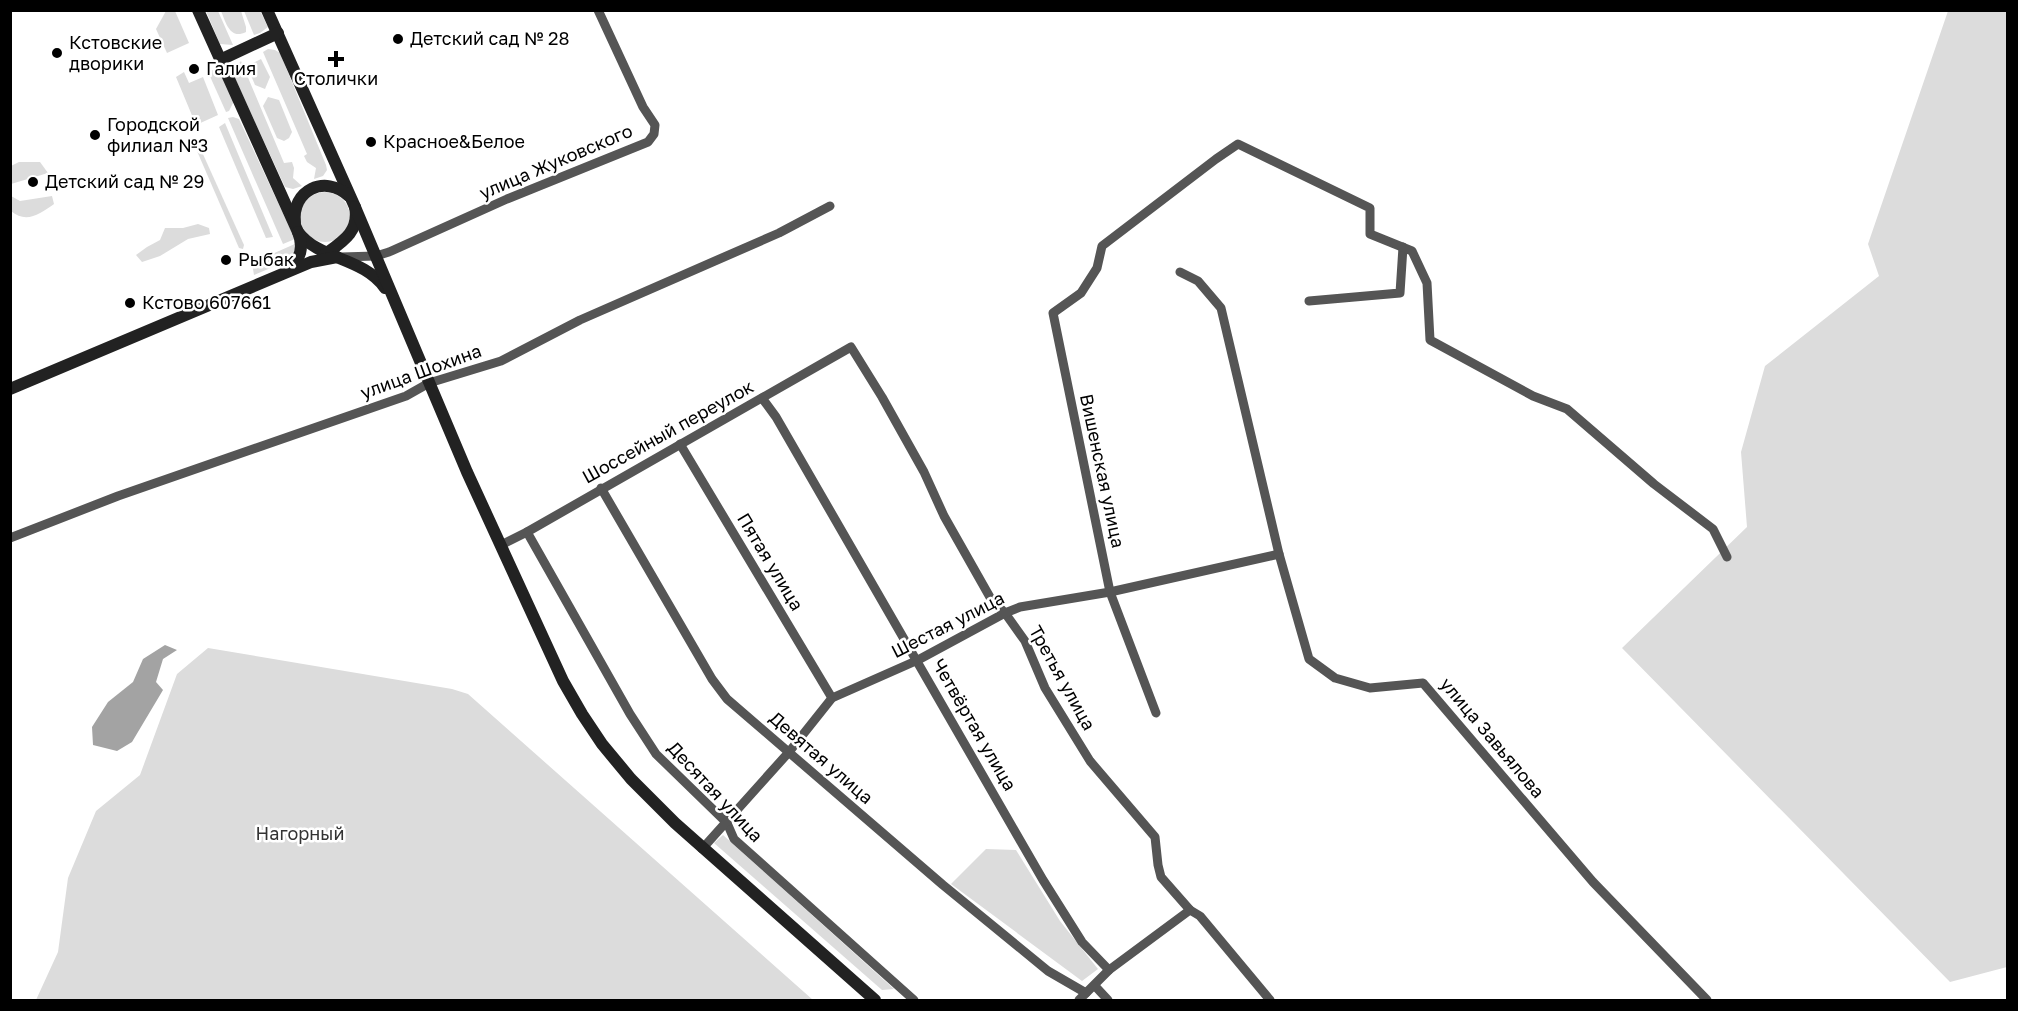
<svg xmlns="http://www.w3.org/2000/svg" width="2018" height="1011" font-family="'Golos Text',sans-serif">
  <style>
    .green { fill: #dcdcdc }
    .water { fill: #a3a3a3 }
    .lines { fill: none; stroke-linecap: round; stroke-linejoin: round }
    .street { stroke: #555; stroke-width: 9 }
    .secondary { stroke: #222; stroke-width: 12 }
    .poi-dot { fill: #000; stroke: #fff; stroke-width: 2 }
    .labels { text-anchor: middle; stroke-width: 5; stroke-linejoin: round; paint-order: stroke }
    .poi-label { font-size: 18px; fill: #000; stroke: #fff; text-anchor: start }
    .street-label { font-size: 18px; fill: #000; stroke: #fff }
    .park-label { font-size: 18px; fill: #333; stroke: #fff }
  </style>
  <rect width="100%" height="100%" fill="#fff"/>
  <g class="green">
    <polygon points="166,11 175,11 189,43 167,53 156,29"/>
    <polygon points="206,11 218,11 233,45 220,44"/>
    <path d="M221 11H241L246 27V32C230 40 226 23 221 11Z"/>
    <polygon points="244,11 260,11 268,27 260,33 254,35"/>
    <polygon points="1948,11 2007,11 2007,967 1950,982 1622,648 1747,527 1741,452 1765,366 1879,276 1868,244"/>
    <polygon points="268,49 275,50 280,53 326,165 327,170 323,176 314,179 316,168 307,162 304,156 307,154 263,52"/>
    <polygon points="261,59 270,77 265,89 255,85 247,66"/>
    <polygon points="241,61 284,163 292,162 294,168 293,178 302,186 293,189 285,187 233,74 234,69"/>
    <polygon points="219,68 234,101 229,111 226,112 208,72"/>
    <polygon points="184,72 189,83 203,77 218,115 196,125 176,77"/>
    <polygon points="268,97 279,100 292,132 289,138 284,141 277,138 263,106"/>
    <polygon points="233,117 239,119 295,239 283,244 228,118"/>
    <polygon points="225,123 273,237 266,238 219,127"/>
    <polygon points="197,151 202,152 244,245 243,249 239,248"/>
    <polygon points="19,162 40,162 48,173 11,184 11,166"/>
    <circle cx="325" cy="217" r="25"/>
    <path d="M11 196 20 201 52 196 54 204C40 214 26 224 11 211Z"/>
    <polygon points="198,224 209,228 210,234 188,239 160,256 142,262 136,255 147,247 160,240 165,228 183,228"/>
    <path d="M297 243C295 254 294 262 282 267L280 264 254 275 252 263Z"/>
    <polygon points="208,648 452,689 468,694 813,1000 36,1000 58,952 68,878 96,811 140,775 177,674"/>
    <polygon points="723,835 894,989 882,990 714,843"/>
    <polygon points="986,849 1016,850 1060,921 1098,969 1082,981 951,884"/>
  </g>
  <polygon class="water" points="165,645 177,650 163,659 156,682 163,690 132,742 117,751 93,745 92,727 108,702 133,682 143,659"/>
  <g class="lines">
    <g class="street">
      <polyline points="341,257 376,256 389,252 507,199 648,142 654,134 655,125 643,107 598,10"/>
      <polyline points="1180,272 1198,281 1221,308 1279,554 1309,659 1335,678 1370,688 1423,683 1593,882 1707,1000"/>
      <polyline points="1309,301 1400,293 1403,247"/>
      <polyline points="762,398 776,417 1043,880 1082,942 1109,970"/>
      <polyline points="680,444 832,698"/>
      <polyline points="601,488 712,679 727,699 943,885 1048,971 1086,993"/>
      <polyline points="527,532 630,714 656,754 727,823 734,839 914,1000"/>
      <polyline points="10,538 118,496 406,396 429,383 501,361 580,320 779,233 830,206"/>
      <polyline points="501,545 527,532 851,347 882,397 924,472 944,516 991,599 1005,613 1025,641 1045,688 1090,761 1155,837 1158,865 1161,877 1190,910 1200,916 1270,1000"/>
      <polyline points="1156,713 1110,592 1053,313 1081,293 1097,268 1102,246 1216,159 1238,144 1370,208 1370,234 1412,251 1427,283 1430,340 1533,396 1567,409 1654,484 1713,529 1727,557"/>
      <polyline points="702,849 789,752 832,698 918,660 1005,613 1020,607 1110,592 1279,554"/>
      <polyline points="1095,986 1108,1000"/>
      <polyline points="1079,1000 1109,970 1190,910"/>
    </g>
    <g class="secondary">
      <path d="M198 10 298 232C319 260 363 257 385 288"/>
      <path d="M267 10 355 207C360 232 342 242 324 255"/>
      <polyline points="220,60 278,33"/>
      <polyline points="355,207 467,472 563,681 582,714 602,744 631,779 675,823 875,1000"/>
      <path d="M295 223C291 190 325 174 349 196"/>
      <path d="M288 269C301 260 304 247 298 232"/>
      <polyline points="10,389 311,262 337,257"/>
    </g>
  </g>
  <g class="poi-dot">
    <circle cx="398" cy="39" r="6"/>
    <circle cx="57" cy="53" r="6"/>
    <path d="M333 50h6v6h6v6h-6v6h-6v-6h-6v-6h6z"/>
    <circle cx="194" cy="69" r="6"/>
    <circle cx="95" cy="135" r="6"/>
    <circle cx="371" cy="142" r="6"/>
    <circle cx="33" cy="182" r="6"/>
    <circle cx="226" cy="260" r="6"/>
    <circle cx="130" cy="303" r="6"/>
  </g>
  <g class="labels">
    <g class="poi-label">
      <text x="410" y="45">Детский сад № 28</text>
      <text x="69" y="49">Кстовские<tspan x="69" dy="21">дворики</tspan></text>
      <text x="206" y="75">Галия</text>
      <text x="336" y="85" text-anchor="middle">Столички</text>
      <text x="107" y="131">Городской<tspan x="107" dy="21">филиал №3</tspan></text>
      <text x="383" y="148">Красное&amp;Белое</text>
      <text x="45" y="188">Детский сад № 29</text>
      <text x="238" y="266">Рыбак</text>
      <text x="142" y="309">Кстово 607661</text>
    </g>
    <g class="street-label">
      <text transform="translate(556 162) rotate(-23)" y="6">улица Жуковского</text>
      <text transform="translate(421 372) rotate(-20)" y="6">улица Шохина</text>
      <text transform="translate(668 432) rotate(-29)" y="6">Шоссейный переулок</text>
      <text transform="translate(1102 471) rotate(78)" y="6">Вишенская улица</text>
      <text transform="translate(770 562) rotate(59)" y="6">Пятая улица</text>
      <text transform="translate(948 625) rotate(-27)" y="6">Шестая улица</text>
      <text transform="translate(1062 678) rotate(61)" y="6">Третья улица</text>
      <text transform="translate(974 725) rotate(60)" y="6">Четвёртая улица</text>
      <text transform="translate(1492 738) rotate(50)" y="6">улица Завьялова</text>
      <text transform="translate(821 758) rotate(41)" y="6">Девятая улица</text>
      <text transform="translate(715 792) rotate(47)" y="6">Десятая улица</text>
    </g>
    <g class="park-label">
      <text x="300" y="840">Нагорный</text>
    </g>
  </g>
  <rect width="2018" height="1011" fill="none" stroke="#000000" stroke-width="24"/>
</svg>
